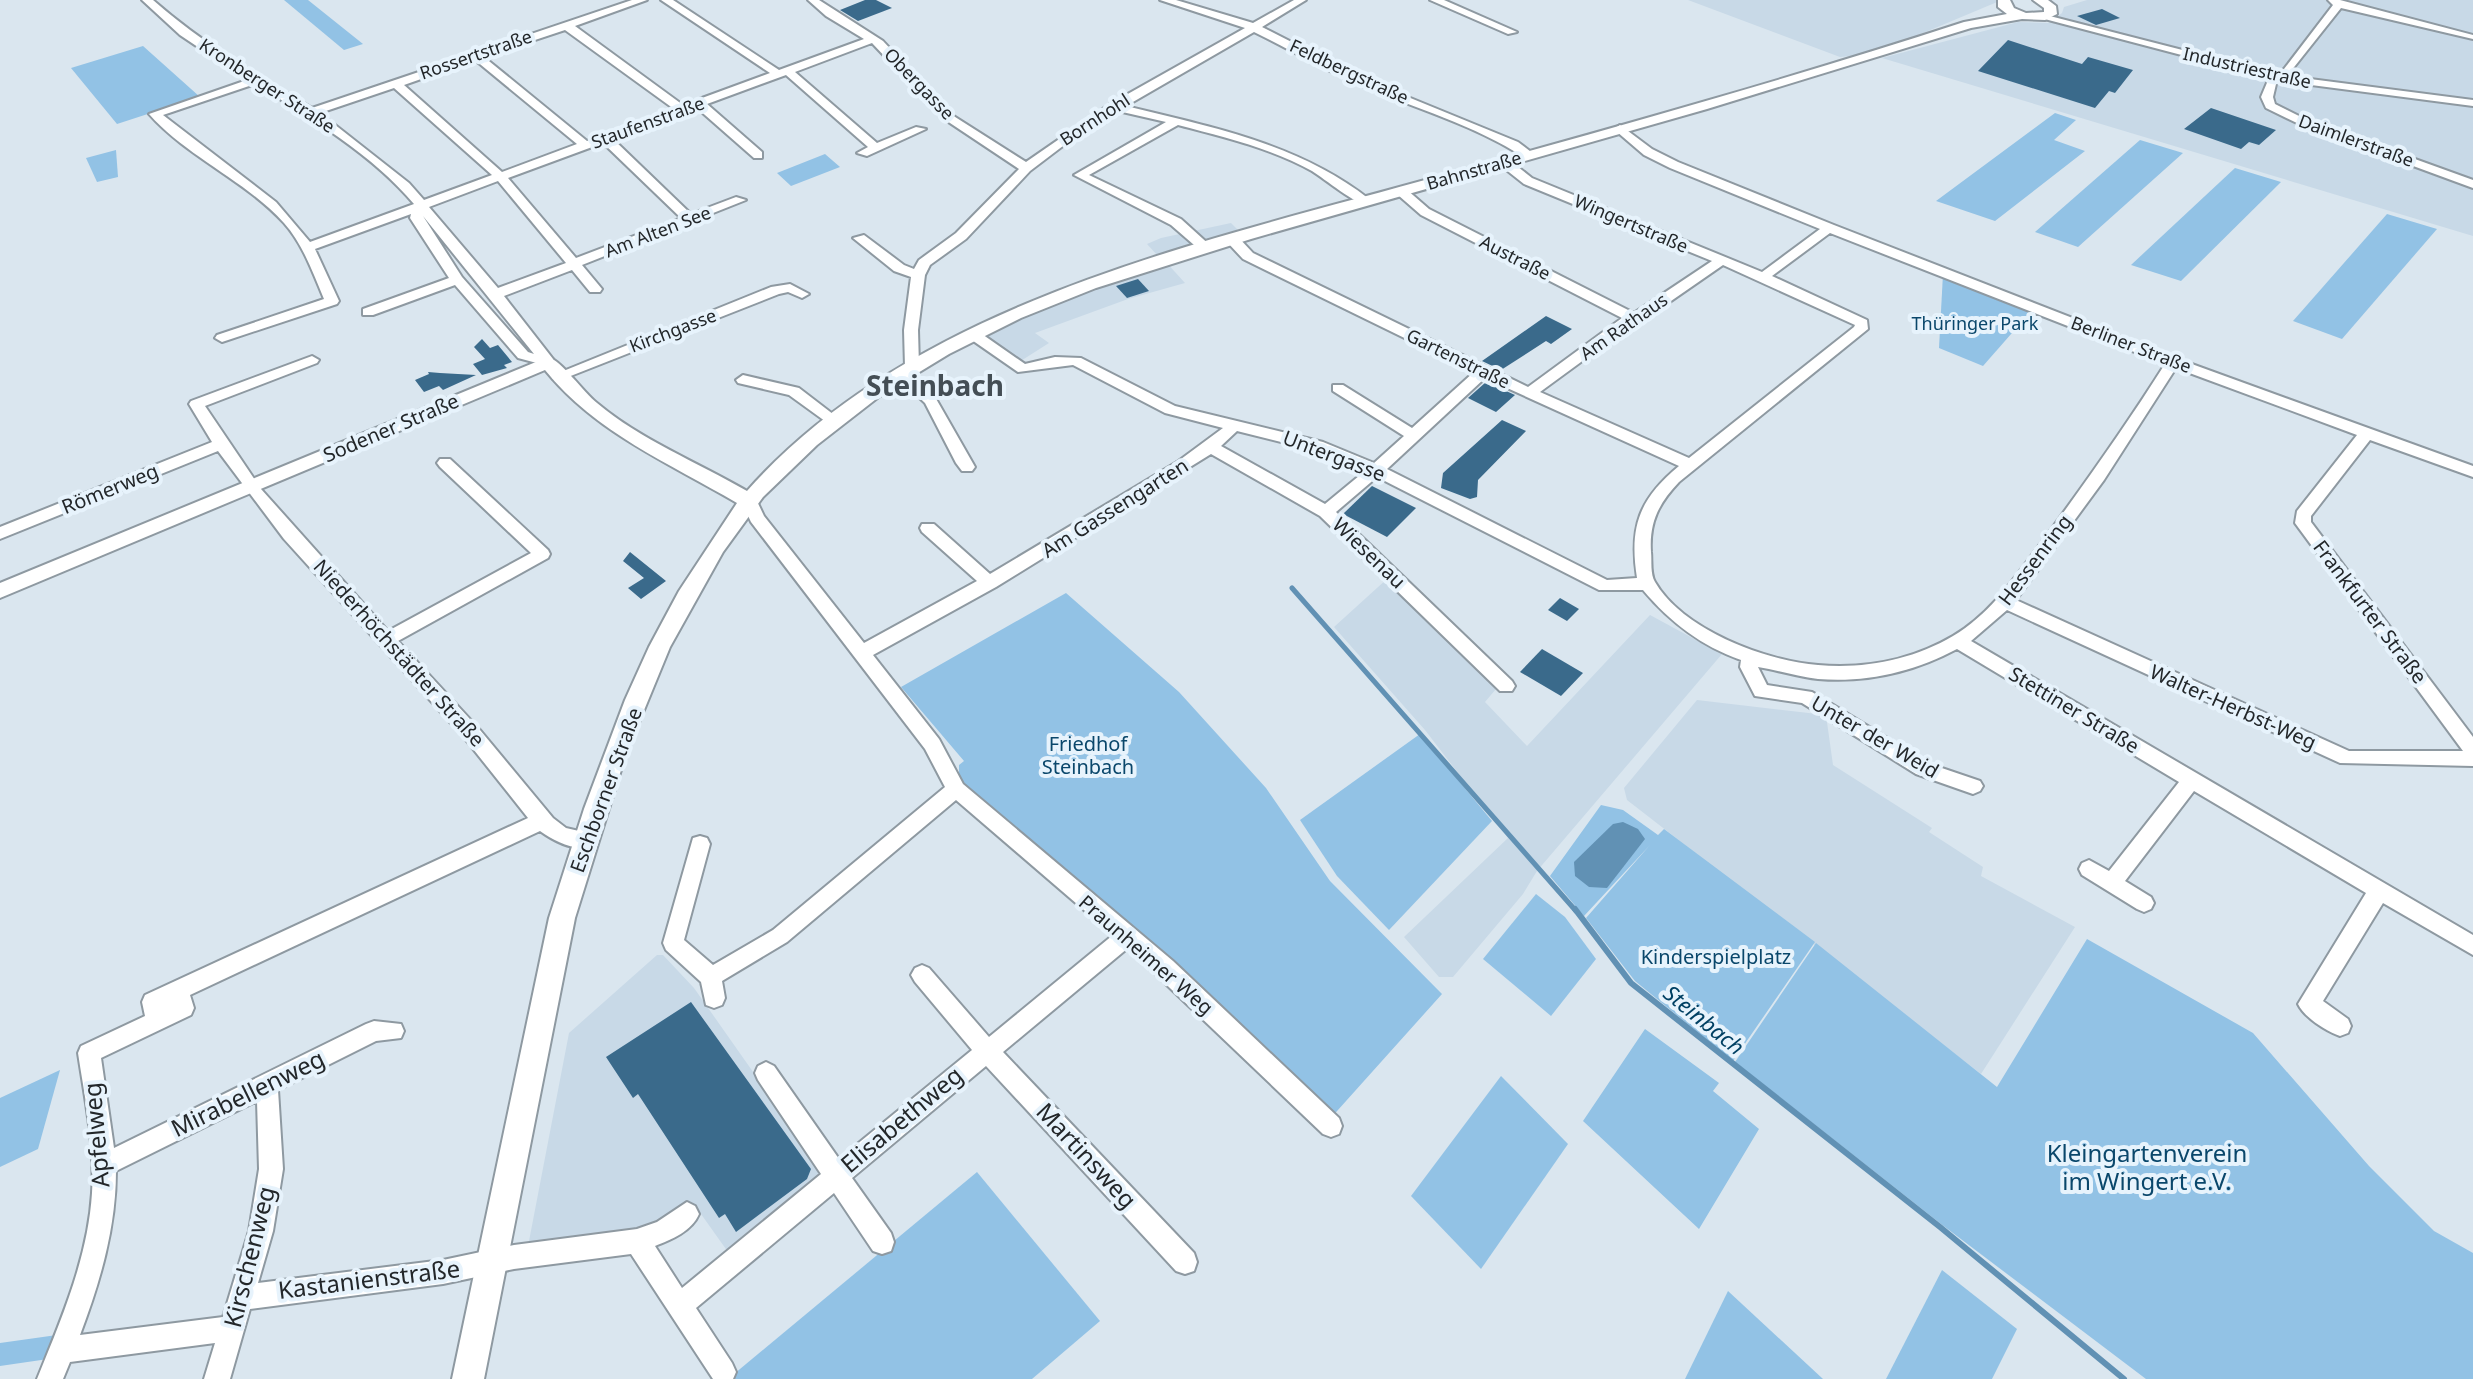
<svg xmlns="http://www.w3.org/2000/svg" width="2473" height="1379" font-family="'Noto Sans',sans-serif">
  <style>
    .built { fill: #c8d9e7 }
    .green { fill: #92c2e5 }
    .water { fill: #6191b4 }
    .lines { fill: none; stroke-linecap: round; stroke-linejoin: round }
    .stream-far1 { stroke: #6191b4; stroke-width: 5 }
    .stream { stroke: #6191b4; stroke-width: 6 }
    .building { fill: #3a6a8b }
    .minor-casing { stroke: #8e99a1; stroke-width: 4 }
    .major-casing { stroke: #8e99a1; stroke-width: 4 }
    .minor { fill: #fff; fill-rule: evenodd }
    .major { fill: #fff; fill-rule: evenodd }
    .labels { text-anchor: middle; stroke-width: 8; stroke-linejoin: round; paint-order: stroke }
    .far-street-label { font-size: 18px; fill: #23272a; stroke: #e7f3fc }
    .far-park-label { font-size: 18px; fill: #0a476b; stroke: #e7f3fc }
    .street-label { font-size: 20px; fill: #23272a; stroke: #e7f3fc }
    .park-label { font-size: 20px; fill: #0a476b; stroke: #e7f3fc }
    .water-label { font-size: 22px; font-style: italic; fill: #004063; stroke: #e7f3fc }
    .near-street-label { font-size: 24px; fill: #23272a; stroke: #e7f3fc }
    .near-park-label { font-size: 24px; fill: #0a476b; stroke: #e7f3fc }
    .district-label { font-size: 28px; font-weight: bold; fill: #444e55; stroke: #e7f3fc }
  </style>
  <rect width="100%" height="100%" fill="#dae6ef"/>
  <g class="built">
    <polygon points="1688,0 2002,0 1873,54 1840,57"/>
    <polygon points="2087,0 2473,0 2473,236 1882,58 2018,22 2049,23 2062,13 2064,7"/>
    <polygon points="1231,223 1241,233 1159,257 1147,244 1161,238"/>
    <polygon points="1165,261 1185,283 1128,299 1035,333 1049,343 1016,364 974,335 1061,297"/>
    <polygon points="1388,578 1496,683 1496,689 1485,702 1527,746 1650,615 1722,654 1537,871 1523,894 1453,977 1439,977 1404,937 1508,838 1425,730 1334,627"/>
    <polygon points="1697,700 1826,715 1833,765 1932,828 1929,832 1983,867 1981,876 2075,927 1981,1074 1627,800 1624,788"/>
    <polygon points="657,955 663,955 694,988 820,1167 816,1181 728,1252 701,1214 645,1253 524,1267 569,1033"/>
  </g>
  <g class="green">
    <polygon points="284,0 308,0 363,44 344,50"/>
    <polygon points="143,46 200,97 117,124 71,68"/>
    <polygon points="2055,113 2076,120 2054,140 2085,151 1995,221 1936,201"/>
    <polygon points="2140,140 2183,153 2078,247 2035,232"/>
    <polygon points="116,150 118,177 97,182 86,158"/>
    <polygon points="825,154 840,167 791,186 777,173"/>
    <polygon points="2235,168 2281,182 2181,281 2131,265"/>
    <polygon points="2387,214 2437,229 2342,339 2293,321"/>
    <polygon points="1943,274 2033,309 1983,366 1939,348"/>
    <polygon points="1066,593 1179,692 1266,788 1330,881 1442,994 1329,1120 959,787 959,765 964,761 901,687"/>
    <polygon points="1420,734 1492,821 1389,930 1337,876 1300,820"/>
    <polygon points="1601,805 1623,810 1658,835 1664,829 1815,942 1733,1061 1635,981 1586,918 1650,845 1584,916 1550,876"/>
    <polygon points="1536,894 1565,917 1596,959 1551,1016 1483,959"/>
    <polygon points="2087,939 2253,1033 2369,1166 2434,1231 2473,1253 2473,1379 2146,1379 1941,1224 1735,1062 1816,943 1997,1087"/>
    <polygon points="1645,1029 1719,1083 1713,1091 1759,1129 1699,1229 1583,1121"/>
    <polygon points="60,1070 38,1149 0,1167 0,1098"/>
    <polygon points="1501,1076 1568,1144 1481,1269 1411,1196"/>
    <polygon points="977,1172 1100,1321 1032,1379 728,1379"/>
    <polygon points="1942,1270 2017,1329 1992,1379 1886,1379"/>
    <polygon points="1728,1291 1823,1379 1685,1379"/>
    <polygon points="57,1335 48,1359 0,1366 0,1343"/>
  </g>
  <polygon class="water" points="1623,822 1638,829 1645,839 1607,888 1589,887 1575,876 1574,862 1613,824"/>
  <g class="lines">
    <polyline class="stream-far1" points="1292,588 1576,911"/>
    <polyline class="stream" points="1575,909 1631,983 1940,1227 2124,1379"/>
  </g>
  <g class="building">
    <polygon points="865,0 876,0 892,8 858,21 840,10"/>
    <polygon points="2102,9 2120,18 2096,25 2077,16"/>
    <polygon points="2008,40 2082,64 2088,57 2133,70 2115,93 2109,91 2095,108 1978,71"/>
    <polygon points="2211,108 2276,130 2259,145 2249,142 2241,149 2184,129"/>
    <polygon points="1138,279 1149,291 1127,298 1116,286"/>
    <polygon points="1546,316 1572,329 1551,344 1546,341 1501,370 1482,361"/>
    <polygon points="482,339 490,348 498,345 512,362 504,365 507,368 482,375 473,364 485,359 474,347"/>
    <polygon points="428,372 440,373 476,375 443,390 439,386 424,392 415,380 429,374"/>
    <polygon points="1486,382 1515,395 1496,412 1468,398"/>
    <polygon points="1502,420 1526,431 1478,480 1477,497 1470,499 1441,488 1443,473"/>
    <polygon points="1372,486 1416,508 1387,537 1343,514"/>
    <polygon points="630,552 666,581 641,599 628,588 644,578 623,561"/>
    <polygon points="1560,598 1579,609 1567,621 1548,610"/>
    <polygon points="1542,649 1583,673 1561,696 1520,672"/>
    <polygon points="691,1002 811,1169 807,1179 736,1232 725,1214 719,1218 638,1094 633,1098 606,1057"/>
  </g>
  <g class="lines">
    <g class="minor-casing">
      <g id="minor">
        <path d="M142 0H153C202 43 256 75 312 108L632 0H647L575 26 683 105 770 73 661 0H673L779 70 864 39 826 16 808 0H819L883 41 952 115 1026 162 1110 104 1245 28 1160 0H1176L1253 23 1294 0H1306L1262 27 1364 79 1518 142 1535 155 1525 158C1475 125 1414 108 1360 85 1324 70 1289 49 1254 32L1126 106C1212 127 1299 144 1369 199V205C1357 206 1325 179 1312 171 1271 148 1223 137 1178 125L1089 175 1181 219 1213 248 1201 251 1171 225 1074 175 1166 122 1118 111 1080 133 1030 171 966 239 930 265 925 275 918 330 919 367 912 371 905 367 904 330 911 277 894 271 853 238 864 235 904 265 914 269 919 260 956 233 1019 169 944 119 872 43 795 72 877 143 916 127 926 129 867 156 857 153 868 147 786 75 707 104 762 152V158H754L697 108 613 139 691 214 736 197 746 200 582 265 602 289 600 292H590L572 270 504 296 553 359V365L548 366 518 358 455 285 373 315H363V309L449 278 410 218 411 214 315 249 339 301 337 304 222 342 215 338 217 335 324 299C313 273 303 244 284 223 245 180 187 157 149 114L247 80 180 35ZM565 30 674 109 587 141 484 57ZM475 60 577 144 502 172 404 85ZM255 84C310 117 373 155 414 204L310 242 276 202 163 115ZM394 88 492 175 424 200 409 183 320 113ZM603 143 681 218 576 258 508 178ZM498 181 566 263 498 288 429 207ZM423 216 534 354 528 352 462 277Z"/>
        <polygon points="1430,0 1444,0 1517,32 1508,34"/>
        <polygon points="2328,0 2340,0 2473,35 2473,39 2341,8 2287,76 2473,100 2473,106 2280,81 2276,84 2273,97 2275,104 2307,120 2473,180 2473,188 2299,124 2266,108 2261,97 2269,78 2037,17 2042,14 2276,74 2284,69 2333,5"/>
        <path d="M1620 125 1652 149 1678 162 1834 225 2178 359 2473 466V477L2370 440 2311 516V522L2473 737V766L2340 763 2007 610 1971 641 2473 935V955L2383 903 2323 1001 2348 1019 2351 1026 2348 1033 2340 1036C2326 1031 2305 1018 2298 1004L2366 893 2194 791 2125 881 2151 897 2154 903 2151 909 2144 912 2137 909 2082 875 2079 869 2082 863 2089 860 2109 871 2179 782 1957 649C1914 672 1866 683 1818 679 1798 677 1777 670 1758 667L1767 685 1812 692 1930 764 1980 781 1983 786 1980 791 1973 794 1916 774 1802 703 1755 696 1740 667 1741 660C1701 646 1670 622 1643 590H1599L1377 477 1336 512 1512 681 1515 686 1512 691H1500L1320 516 1211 454 996 587 873 655 939 739 963 784 1173 961 1339 1118 1342 1126 1339 1134 1331 1137 1323 1134 1128 948 1003 1052 1194 1253 1197 1262 1194 1271 1185 1274 1176 1271 986 1066 852 1178 891 1233 894 1242 891 1251 882 1254 873 1251 834 1193 696 1308 732 1363 736 1372 733 1379H713L631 1254 514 1269 443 1284 250 1309 230 1379H204L215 1343 70 1362 63 1379H37C61 1320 88 1258 92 1193 95 1146 85 1099 78 1053L81 1046 145 1016 142 1002 145 995 528 818 466 740 284 539 218 451 0 539V527L212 442 189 404 191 401 312 356 319 360 317 363 205 406 261 489 388 631 531 553 440 467 437 463 440 459H450L548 550 550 554 548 558 398 641 480 730 553 818 566 828 592 834 595 840 592 846C575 852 554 841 540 831L190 995 194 1008 191 1015 101 1058 114 1148 366 1024 374 1021 401 1024 404 1031 401 1038 376 1041 278 1090 283 1169 273 1231 258 1283 443 1260 514 1245 637 1229 657 1222 687 1202 695 1206 699 1214C692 1231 671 1240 655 1246L682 1288 821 1174 758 1080 755 1073 758 1066 766 1062 774 1066 839 1159 972 1050 915 982 911 975 915 968 922 965 929 968 989 1037 1113 935 956 800 787 942 722 981 725 998 722 1005 714 1008 706 1005 701 982 666 950 663 943 693 838 700 836 707 838 710 844 684 940 713 965 773 930 945 787 925 749 751 522 741 501 743 497H755L764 516 864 643 977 581 922 532 920 528 922 524H934L990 574 1177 462 1223 428 1165 413 1073 365 1018 372 969 338V332H979L1025 364 1055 357 1081 358 1175 406 1323 442 1374 463 1404 436 1333 391V385H1343L1412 428 1474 372 1243 259 1228 243V237H1238L1253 253 1528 387 1622 318 1421 215 1398 195V189H1406L1429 209 1634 313 1712 261 1524 184 1500 165V159H1508L1532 178 1762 272 1820 229 1670 168 1644 155 1616 131 1614 129ZM1830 233 2165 364C2127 424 2086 482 2044 539 2017 574 1992 613 1953 636 1912 660 1865 669 1818 665 1766 661 1683 630 1655 582 1650 574 1652 561 1651 552 1649 522 1659 503 1679 482L1868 329 1867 320 1772 276ZM1723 265 1855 325 1854 327 1689 458 1540 392 1637 321 1645 319ZM2176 368 2357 435 2297 511 2295 523 2463 751H2349L2016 600 2104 480ZM1485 378 1679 466C1639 499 1629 527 1637 578L1607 580 1387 469ZM1237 431 1313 450 1365 471 1325 504 1221 446ZM257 1101 259 1169 249 1231 223 1317 80 1335C100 1282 116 1228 116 1171Z"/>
        <polygon points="790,284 809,294 802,298 788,292 779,294 563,379 553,379 551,376 771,287"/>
        <polygon points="901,370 935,397 975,467 972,471 962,471 956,463 925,403 894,374"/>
        <polygon points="743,375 799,388 842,421 839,424 829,424 789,395 738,383 736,380"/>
      </g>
    </g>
    <g class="major-casing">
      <path id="major" d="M1998 0H2010L2014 8 2026 13 2044 12V8L2033 0H2048L2056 6 2057 14 2045 20 2022 19 1971 28 1707 109 1251 239 1096 288 1021 318 949 354 880 396 817 445 763 497 723 552 670 647 626 754 575 918 484 1379H452L549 918 584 809 625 700 649 647 679 591 737 503C669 463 596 433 545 370L0 598V583L548 357C561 360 584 393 597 403 641 440 697 462 747 491 916 300 1208 241 1443 175 1617 127 1792 78 1964 22L2007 14 1998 7Z"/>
    </g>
    <use href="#minor" class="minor"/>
    <use href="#major" class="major"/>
  </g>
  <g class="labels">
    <g class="far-street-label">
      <text transform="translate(476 55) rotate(-19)" y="6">Rossertstraße</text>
      <text transform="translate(2247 68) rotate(13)" y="6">Industriestraße</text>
      <text transform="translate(1349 72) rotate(25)" y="6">Feldbergstraße</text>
      <text transform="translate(919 84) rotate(46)" y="6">Obergasse</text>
      <text transform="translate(267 86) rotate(33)" y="6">Kronberger Straße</text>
      <text transform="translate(1095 120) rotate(-33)" y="6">Bornhohl</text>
      <text transform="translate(648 123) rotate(-20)" y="6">Staufenstraße</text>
      <text transform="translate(2356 141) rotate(20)" y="6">Daimlerstraße</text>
      <text transform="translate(1474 171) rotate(-16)" y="6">Bahnstraße</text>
      <text transform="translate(1631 224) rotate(23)" y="6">Wingertstraße</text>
      <text transform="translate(658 232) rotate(-21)" y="6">Am Alten See</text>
      <text transform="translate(1515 258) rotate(27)" y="6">Austraße</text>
      <text transform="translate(1624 327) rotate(-35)" y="6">Am Rathaus</text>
      <text transform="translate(673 331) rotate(-21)" y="6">Kirchgasse</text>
      <text transform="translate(2131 345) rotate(21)" y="6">Berliner Straße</text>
      <text transform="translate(1458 359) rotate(26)" y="6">Gartenstraße</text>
    </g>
    <g class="far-park-label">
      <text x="1975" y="330">Thüringer Park</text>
    </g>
    <g class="street-label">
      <text transform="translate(391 428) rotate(-23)" y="7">Sodener Straße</text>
      <text transform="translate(1334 456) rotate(21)" y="7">Untergasse</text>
      <text transform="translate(110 489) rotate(-22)" y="7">Römerweg</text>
      <text transform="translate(1115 508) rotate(-32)" y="7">Am Gassengarten</text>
      <text transform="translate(1369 553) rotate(44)" y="7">Wiesenau</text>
      <text transform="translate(2035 560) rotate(-53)" y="7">Hessenring</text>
      <text transform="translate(2370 612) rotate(53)" y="7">Frankfurter Straße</text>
      <text transform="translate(399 653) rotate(48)" y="7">Niederhöchstädter Straße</text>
      <text transform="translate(2233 707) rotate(24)" y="7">Walter-Herbst-Weg</text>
      <text transform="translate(2074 710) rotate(31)" y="7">Stettiner Straße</text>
      <text transform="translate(1875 737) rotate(30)" y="7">Unter der Weid</text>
      <text transform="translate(606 790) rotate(-70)" y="7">Eschborner Straße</text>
      <text transform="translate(1146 955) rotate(41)" y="7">Praunheimer Weg</text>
    </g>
    <g class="park-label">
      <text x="1088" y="751">Friedhof<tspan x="1088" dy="23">Steinbach</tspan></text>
      <text x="1716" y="964">Kinderspielplatz</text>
    </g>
    <g class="water-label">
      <text transform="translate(1704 1020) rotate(39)" y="8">Steinbach</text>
    </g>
    <g class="near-street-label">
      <text transform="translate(248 1094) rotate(-26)" y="8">Mirabellenweg</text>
      <text transform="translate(902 1120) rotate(-40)" y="8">Elisabethweg</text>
      <text transform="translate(97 1135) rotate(-95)" y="8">Apfelweg</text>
      <text transform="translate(1086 1156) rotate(47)" y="8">Martinsweg</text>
      <text transform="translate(250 1257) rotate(-76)" y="8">Kirschenweg</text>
      <text transform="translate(369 1280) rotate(-7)" y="8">Kastanienstraße</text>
    </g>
    <g class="near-park-label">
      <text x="2147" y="1162">Kleingartenverein<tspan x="2147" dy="28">im Wingert e.V.</tspan></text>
    </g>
    <g class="district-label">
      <text x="935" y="396">Steinbach</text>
    </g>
  </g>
</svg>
